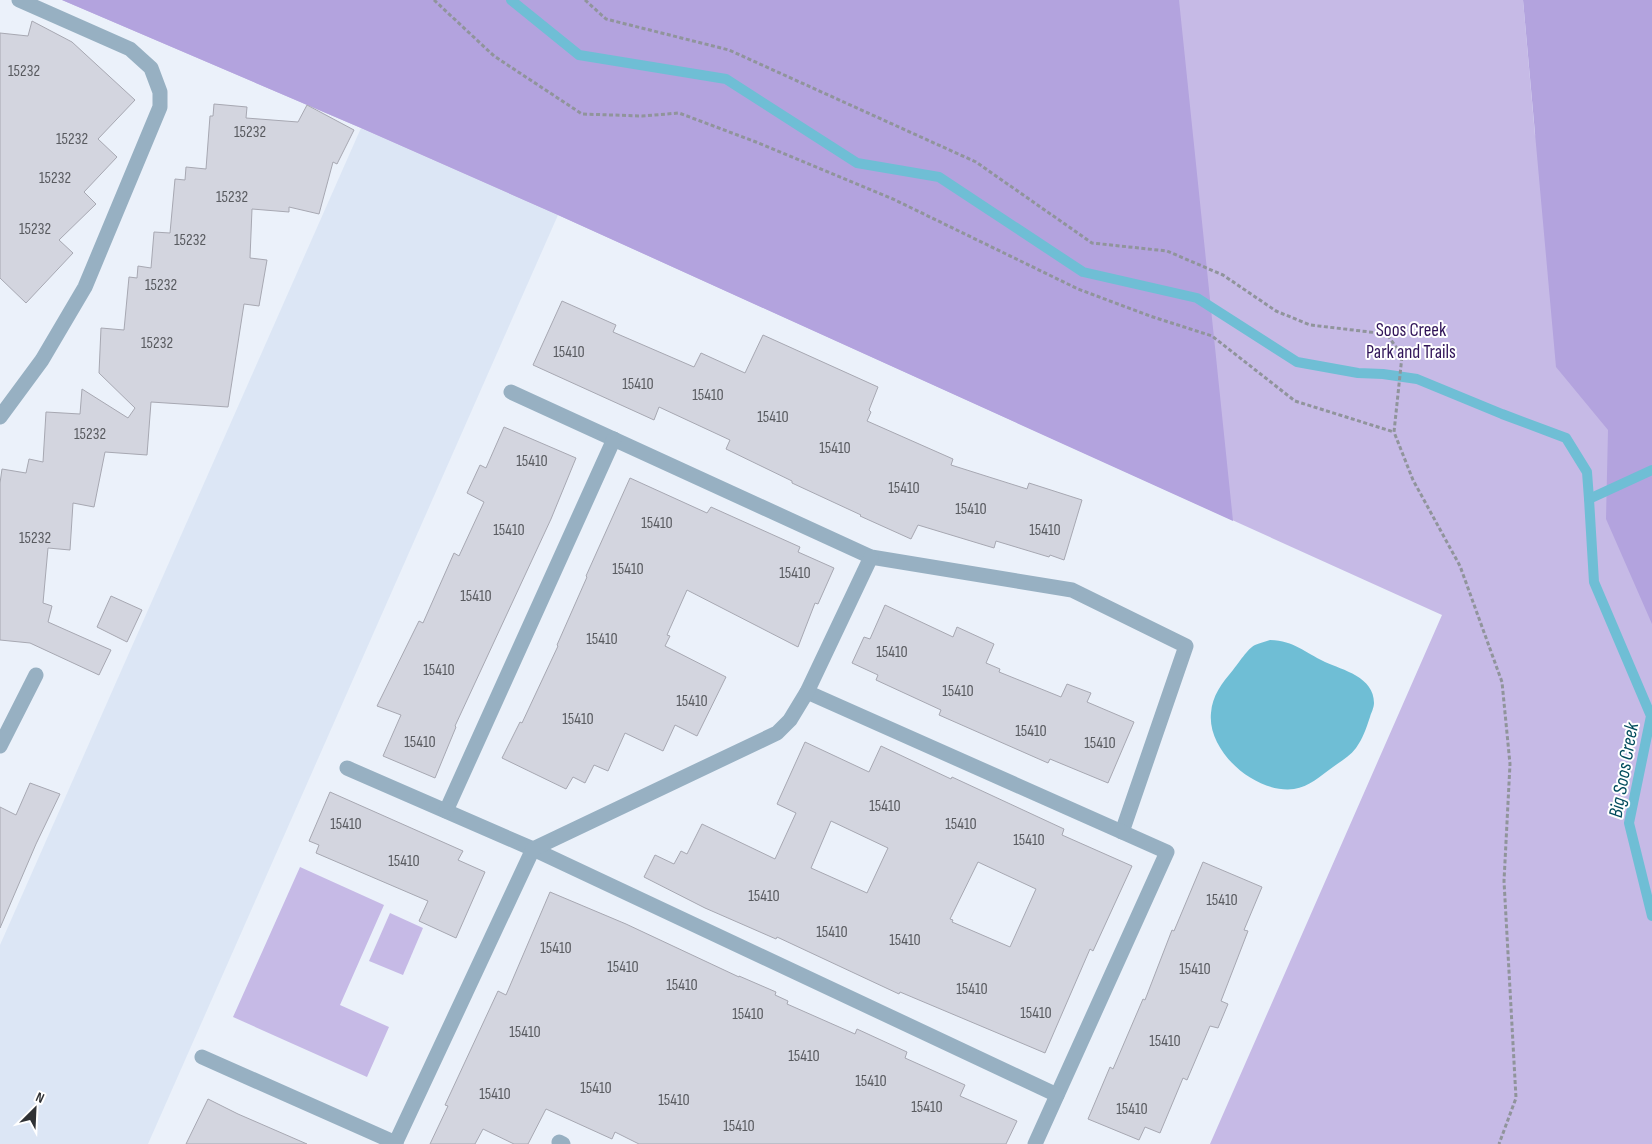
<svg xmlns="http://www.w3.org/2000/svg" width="1652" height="1144" font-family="'Sofia Sans Condensed',sans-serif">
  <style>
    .built { fill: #dce6f5 }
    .green { fill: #c6bae6 }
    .forest { fill: #b3a3de }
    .water { fill: #6fbed5 }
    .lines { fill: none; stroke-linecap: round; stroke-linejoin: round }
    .stream { stroke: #6fbed5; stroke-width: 10 }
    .building { fill: #d3d5df; stroke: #a7a8b2; fill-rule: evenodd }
    .path { stroke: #90949b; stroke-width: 3; stroke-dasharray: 4 2.5; stroke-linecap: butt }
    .minor { stroke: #97b0c2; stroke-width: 15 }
    .labels { text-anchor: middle; stroke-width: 4; stroke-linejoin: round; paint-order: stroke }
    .number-label { font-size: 16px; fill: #585a5f }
    .park-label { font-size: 19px; fill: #311559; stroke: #fff }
    .water-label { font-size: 20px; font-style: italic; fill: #034c5d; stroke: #fff }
  </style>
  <rect width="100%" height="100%" fill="#ebf1fa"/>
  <polygon class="built" points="361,128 558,215 148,1144 0,1144 0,945"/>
  <g class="green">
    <polygon points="62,0 1523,0 1535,135 1652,186 1652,1144 1210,1144 1442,615 558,215 361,128"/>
    <polygon points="300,867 384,905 340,1005 389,1027 367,1077 233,1017"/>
    <polygon points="390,913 423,928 403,975 369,961"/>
  </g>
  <g class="forest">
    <polygon points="62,0 1179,0 1233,521 558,215 361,128"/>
    <polygon points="1523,0 1652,0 1652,624 1606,519 1608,430 1556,367"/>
  </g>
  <path class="water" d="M1270 640C1295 641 1304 652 1325 662 1343 670 1374 677 1374 703 1374 708 1371 713 1370 717 1366 729 1363 738 1356 748 1350 756 1341 761 1333 767 1320 776 1309 787 1294 789 1256 794 1207 752 1211 713 1212 696 1222 683 1233 670 1238 664 1248 648 1255 645 1259 643 1265 642 1270 640Z"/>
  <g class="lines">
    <g class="stream">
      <polyline points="511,0 579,55 726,79 857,163 939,177 1083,272 1197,298 1297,362 1358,373 1383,374 1417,379 1502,414 1566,438 1587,472 1589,499"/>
      <polyline points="1652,470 1589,499 1594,582 1651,716 1629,823 1652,916"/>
    </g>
  </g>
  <g class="building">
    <polygon points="32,21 72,42 135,100 98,139 117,157 84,192 96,204 59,240 73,253 26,303 0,278 0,33 28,36"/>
    <polygon points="214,104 247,107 246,118 298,122 307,105 354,130 337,164 333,162 319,214 289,207 289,212 252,209 250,258 267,260 259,306 244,304 228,407 151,402 147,455 105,452 94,507 73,503 70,550 48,548 43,603 52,606 48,622 111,650 99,675 30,643 0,640 0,483 2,469 26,473 29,459 43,462 46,412 80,414 82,389 128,418 135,408 99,373 101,328 124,330 129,277 137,278 138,266 151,268 154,232 170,233 175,179 185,180 186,167 206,169 210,116 213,116"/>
    <polygon points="562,301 616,325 613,332 694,367 701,353 745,373 763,335 878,387 869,410 871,412 867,421 953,459 951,465 1027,489 1029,483 1082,500 1064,560 1050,555 1049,557 996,541 994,548 918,525 911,539 860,516 861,515 792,483 792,481 726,449 730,440 659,407 654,420 533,365"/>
    <polygon points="504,427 576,458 551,519 455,726 456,727 435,778 383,756 401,715 377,706 419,621 423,623 454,553 459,556 484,502 467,493 480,465 486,468"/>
    <polygon points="630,478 707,513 711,507 800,547 798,552 834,568 818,604 815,603 798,647 687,590 667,635 670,636 665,646 726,677 697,736 675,725 663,751 625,733 608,771 594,765 585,783 573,777 566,789 502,758 520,722 522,723 558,646 557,645 587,577 586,576"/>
    <polygon points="111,596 142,610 127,642 97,627"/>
    <polygon points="885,605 953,637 957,627 994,644 986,663 1000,669 999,672 1061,697 1067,684 1091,693 1087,702 1134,722 1108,783 1050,759 1048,763 939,715 941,710 876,680 878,675 852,663 864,637 870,639"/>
    <path d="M805 742 869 772 881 746 951 779 952 777 1064 829 1062 835 1132 866 1093 951 1090 949 1045 1053 900 992 899 994 777 937 776 939 705 908 644 877 655 855 674 864 681 851 687 854 702 824 775 859 796 813 777 804ZM831 821 888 848 867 893 811 868ZM978 862 1036 889 1010 947 952 922 953 920 950 919Z"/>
    <polygon points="30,783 60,794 36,844 0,928 0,807 16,815"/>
    <polygon points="330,792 463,851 458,860 485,872 456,938 419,921 428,901 316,853 319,845 309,841"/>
    <polygon points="1203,862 1262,887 1244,930 1248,931 1221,1001 1228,1004 1218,1028 1210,1026 1187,1080 1183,1078 1160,1133 1145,1127 1139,1140 1088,1119 1110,1067 1113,1069 1143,999 1145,1000 1172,930 1174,931"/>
    <polygon points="550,892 626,924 739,977 739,976 776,992 775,995 788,1001 787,1004 855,1034 857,1029 907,1052 905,1058 965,1085 960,1096 1017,1121 1006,1144 639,1144 615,1132 612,1139 546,1109 528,1144 514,1144 483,1129 475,1144 430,1144 448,1106 445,1105 498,991 506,995"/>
    <polygon points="208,1099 238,1114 307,1144 186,1144"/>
  </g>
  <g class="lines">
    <g class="path">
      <polyline points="434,0 494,56 582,114 642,116 679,113 756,142 893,199 1078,289 1150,316 1212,336 1295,401 1394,432"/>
      <polyline points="585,0 606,19 729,50 976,162 1092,243 1167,251 1223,275 1276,311 1310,325 1387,334 1402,356 1394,432 1413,480 1460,566 1502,682 1510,764 1504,881 1516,1098 1499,1144"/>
    </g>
    <g class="minor">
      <polyline points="511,392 871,557 1072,590 1186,646 1122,832"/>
      <polyline points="0,417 42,360 85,287 160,107 160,92 151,68 130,49 19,0"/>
      <polyline points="807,692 1167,852 1035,1144"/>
      <polyline points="0,746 36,675"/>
      <polyline points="347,768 533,849 1057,1095"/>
      <polyline points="446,811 614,439"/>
      <polyline points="202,1057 396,1143"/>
      <polyline points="559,1142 563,1144"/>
      <polyline points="395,1144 533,849 777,733 790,720 807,692 871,557"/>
    </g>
  </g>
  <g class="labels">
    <g class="number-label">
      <text x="24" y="76">15232</text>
      <text x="250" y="137">15232</text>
      <text x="72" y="144">15232</text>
      <text x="55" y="183">15232</text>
      <text x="232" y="202">15232</text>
      <text x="35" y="234">15232</text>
      <text x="190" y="245">15232</text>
      <text x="161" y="290">15232</text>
      <text x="157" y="348">15232</text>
      <text x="569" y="357">15410</text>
      <text x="638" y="389">15410</text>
      <text x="708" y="400">15410</text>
      <text x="773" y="422">15410</text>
      <text x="90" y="439">15232</text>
      <text x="835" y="453">15410</text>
      <text x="532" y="466">15410</text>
      <text x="904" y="493">15410</text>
      <text x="971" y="514">15410</text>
      <text x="657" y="528">15410</text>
      <text x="509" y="535">15410</text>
      <text x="1045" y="535">15410</text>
      <text x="35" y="543">15232</text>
      <text x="628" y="574">15410</text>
      <text x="795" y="578">15410</text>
      <text x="476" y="601">15410</text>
      <text x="602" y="644">15410</text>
      <text x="892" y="657">15410</text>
      <text x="439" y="675">15410</text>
      <text x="958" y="696">15410</text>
      <text x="692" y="706">15410</text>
      <text x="578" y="724">15410</text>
      <text x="1031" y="736">15410</text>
      <text x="420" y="747">15410</text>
      <text x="1100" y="748">15410</text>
      <text x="885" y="811">15410</text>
      <text x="346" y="829">15410</text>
      <text x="961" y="829">15410</text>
      <text x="1029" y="845">15410</text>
      <text x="404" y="866">15410</text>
      <text x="764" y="901">15410</text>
      <text x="1222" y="905">15410</text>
      <text x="832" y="937">15410</text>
      <text x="905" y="945">15410</text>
      <text x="556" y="953">15410</text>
      <text x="623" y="972">15410</text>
      <text x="1195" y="974">15410</text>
      <text x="682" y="990">15410</text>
      <text x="972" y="994">15410</text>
      <text x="1036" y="1018">15410</text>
      <text x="748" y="1019">15410</text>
      <text x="525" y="1037">15410</text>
      <text x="1165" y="1046">15410</text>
      <text x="804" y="1061">15410</text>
      <text x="871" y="1086">15410</text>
      <text x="596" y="1093">15410</text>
      <text x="495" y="1099">15410</text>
      <text x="674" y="1105">15410</text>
      <text x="927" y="1112">15410</text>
      <text x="1132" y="1114">15410</text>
      <text x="739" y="1131">15410</text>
    </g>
    <g class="park-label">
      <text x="1411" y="336">Soos Creek<tspan x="1411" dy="22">Park and Trails</tspan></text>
    </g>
    <g class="water-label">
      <text transform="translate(1623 770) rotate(-80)" y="7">Big Soos Creek</text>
    </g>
  </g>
  <g transform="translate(35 1109) rotate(24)" stroke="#ffffff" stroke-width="4" paint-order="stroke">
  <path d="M0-4L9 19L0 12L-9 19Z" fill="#2f3134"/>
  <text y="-8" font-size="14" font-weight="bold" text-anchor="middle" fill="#2f3134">N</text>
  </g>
</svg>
